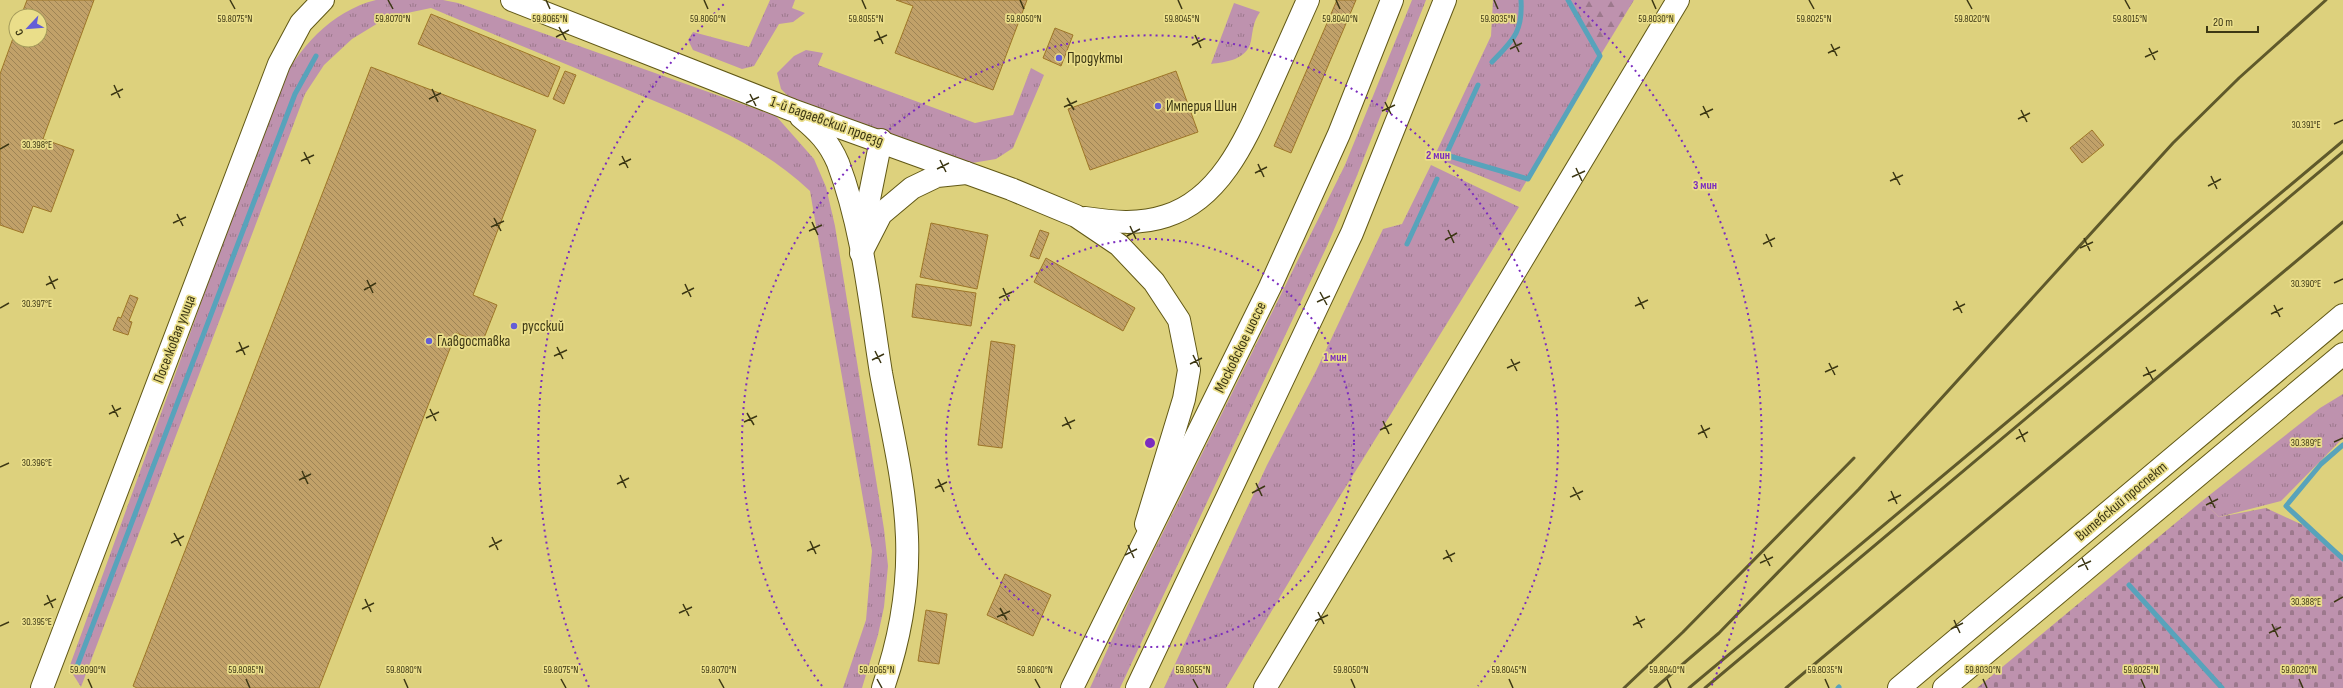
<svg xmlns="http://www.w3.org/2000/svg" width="2343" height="688" font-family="'Sofia Sans Condensed',sans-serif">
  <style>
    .grass { fill: url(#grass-tufts) }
    .forest { fill: url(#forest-firs) }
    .cemetery { fill: url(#cemetery-stones) }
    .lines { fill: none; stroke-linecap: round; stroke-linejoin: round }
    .stream { stroke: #58a3bb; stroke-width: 5 }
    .building { fill: url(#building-back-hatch); stroke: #9e7628 }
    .tertiary-casing { stroke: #615816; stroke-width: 24 }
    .secondary-casing { stroke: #615816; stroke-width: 24 }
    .trunk-casing { stroke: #615816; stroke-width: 24 }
    .tertiary { stroke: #fff; stroke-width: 22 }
    .secondary { stroke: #fff; stroke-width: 22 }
    .trunk { stroke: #fff; stroke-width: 22 }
    .rail { stroke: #5f592b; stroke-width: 3 }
    .ticks { fill: none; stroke: #3c3714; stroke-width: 1.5 }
    .ring { fill: none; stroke: #7b2cbf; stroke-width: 2; stroke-dasharray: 2 4 }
    .poi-dot { fill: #645ed7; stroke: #eade8a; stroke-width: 1.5 }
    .labels { text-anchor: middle; stroke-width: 3.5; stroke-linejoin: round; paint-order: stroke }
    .poi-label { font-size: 15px; fill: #3c3714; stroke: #eade8a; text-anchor: start }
    .street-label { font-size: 15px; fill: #3c3714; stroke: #eade8a }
    .ticks-label { font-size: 10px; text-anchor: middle; fill: #3c3714; stroke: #eade8a; stroke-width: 3.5; stroke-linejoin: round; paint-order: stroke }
    .centre { fill: #7b2cbf; stroke: #eade8a; stroke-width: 2 }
    .ring-label { font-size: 12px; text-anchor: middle; font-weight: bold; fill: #7b2cbf; stroke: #eade8a; stroke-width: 3.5; stroke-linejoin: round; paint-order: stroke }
  </style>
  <defs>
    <pattern id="grass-tufts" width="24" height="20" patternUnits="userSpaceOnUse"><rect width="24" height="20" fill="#be92ae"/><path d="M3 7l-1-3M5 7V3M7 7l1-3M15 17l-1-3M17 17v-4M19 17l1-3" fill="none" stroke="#9c788c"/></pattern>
    <pattern id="forest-firs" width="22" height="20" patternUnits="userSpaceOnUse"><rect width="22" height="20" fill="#be92ae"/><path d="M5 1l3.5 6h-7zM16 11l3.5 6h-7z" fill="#9c788c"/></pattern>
    <pattern id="cemetery-stones" width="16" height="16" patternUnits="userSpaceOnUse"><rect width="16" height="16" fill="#be92ae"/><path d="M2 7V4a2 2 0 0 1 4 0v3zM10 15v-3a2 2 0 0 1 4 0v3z" fill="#9c788c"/></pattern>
    <pattern id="building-back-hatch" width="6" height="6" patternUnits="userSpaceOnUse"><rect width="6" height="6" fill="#c1a169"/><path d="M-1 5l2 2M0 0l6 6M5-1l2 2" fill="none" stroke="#9e8455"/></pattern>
  </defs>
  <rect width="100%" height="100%" fill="#ddd17d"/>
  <g class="grass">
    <path d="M376 0H443L458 3 776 116 814 159 826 187 835 226 884 529 888 566 884 607 878 635 862 688H843L866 620 872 551 810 191C755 139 684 114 616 85 554 59 492 34 431 8L388 17 352 39 324 65 305 94 81 687 69 668 278 90C297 49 331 11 376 0Z"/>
    <polygon points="770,0 795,0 792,8 805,13 793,22 779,24 754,66 742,69 693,50 688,40 693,32 749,47"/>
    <polygon points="1412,0 1426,0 1356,178 1327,246 1120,688 1090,688 1132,595 1345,165"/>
    <polygon points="1493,0 1568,0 1600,56 1520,192 1434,157 1491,36"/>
    <path d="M1234 3 1260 12C1253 22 1253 30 1251 41 1247 60 1226 62 1211 64Z"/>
    <polygon points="806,50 823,53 818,65 975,123 1013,115 1031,68 1044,75 1013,148 996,159 972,163 793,101 781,89 777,73 794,56"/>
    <polygon points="1431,165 1519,207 1337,501 1226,688 1164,688 1267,465 1316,371 1383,229 1402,224"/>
    <polygon points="2343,394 2343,438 2281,501 2219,517 2202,501 2320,408"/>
  </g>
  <polygon class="forest" points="1568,0 1634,0 1600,56"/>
  <polygon class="cemetery" points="2202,501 2219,517 2266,508 2305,526 2343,555 2343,688 1977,688"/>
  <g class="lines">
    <g class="stream">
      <path d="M1492 62C1513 40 1523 32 1521 0"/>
      <polyline points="1478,85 1446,155 1528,179 1600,56 1568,0"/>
      <polyline points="1407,244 1437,179"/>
      <polyline points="2343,445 2321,464 2286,506 2343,559"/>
      <polyline points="2129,585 2222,688"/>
      <polyline points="76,669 295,94 316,56"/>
      <polyline points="1838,688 1839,687"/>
    </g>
  </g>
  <g class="building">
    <polygon points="27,0 94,0 43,139 74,150 51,212 33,206 23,233 0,225 0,74 16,30 16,40 40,40 40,16 21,16"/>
    <polygon points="896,0 1027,0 993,90 895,53 913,6"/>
    <polygon points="1337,0 1356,0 1291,153 1274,146"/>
    <polygon points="431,14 560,67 548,97 418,44"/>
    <polygon points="1055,28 1073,35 1061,66 1043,58"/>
    <polygon points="371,67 536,130 473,295 497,305 482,343 456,333 319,688 137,688 133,686"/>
    <polygon points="565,71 576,75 564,104 553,99"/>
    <polygon points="1176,71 1198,132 1090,170 1068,109"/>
    <polygon points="2092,130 2104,145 2082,163 2070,148"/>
    <polygon points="931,223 988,235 977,289 920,277"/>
    <polygon points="1040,230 1049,233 1039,259 1030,256"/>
    <polygon points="1046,258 1135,308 1123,331 1034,282"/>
    <polygon points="916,284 976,293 971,326 912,317"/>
    <polygon points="130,295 138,298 129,321 132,322 128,335 113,330 118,317 121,318"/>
    <polygon points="991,341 1015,345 1002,448 978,445"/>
    <polygon points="1005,574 1051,595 1033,636 987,615"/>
    <polygon points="926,610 947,614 939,664 918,661"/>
  </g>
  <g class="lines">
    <g class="tertiary-casing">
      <g id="tertiary">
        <polyline points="512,0 792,110 1011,189 1076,216 1119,245 1154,282 1179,320 1189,370 1184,399 1146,524"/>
        <path d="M801 117C818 131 829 142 838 163 863 229 870 304 881 373 891 427 905 482 907 537 909 589 900 639 883 688"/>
        <path d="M1085 218C1112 222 1139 225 1166 216 1224 198 1249 131 1272 81 1284 54 1296 27 1308 0"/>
        <polyline points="863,237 868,204 881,140"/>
        <polyline points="861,253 881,214 912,188 937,176 966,173"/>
        <polyline points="42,688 279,64 301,23 323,0"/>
        <polyline points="1265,688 1678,0"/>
      </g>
    </g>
    <g class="secondary-casing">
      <g id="secondary">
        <polyline points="1899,688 2343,315"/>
        <polyline points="1944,688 2343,354"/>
      </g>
    </g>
    <g class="trunk-casing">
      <g id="trunk">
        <polyline points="1072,688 1270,287 1339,134 1392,0"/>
        <polyline points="1137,688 1352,233 1445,0"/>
      </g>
    </g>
    <use href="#tertiary" class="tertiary"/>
    <use href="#secondary" class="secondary"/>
    <use href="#trunk" class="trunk"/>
    <g class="rail">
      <polyline points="1624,688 1683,632 1854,458"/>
      <polyline points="1655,688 1719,633 1859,489 2173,143 2239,78 2326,0"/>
      <polyline points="1689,688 2343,141"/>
      <polyline points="1705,688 2343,152"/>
      <polyline points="1786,688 2343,222"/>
    </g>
  </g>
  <path class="ticks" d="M230 0 235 9M388 0 393 9M546 0 550 9M704 0 708 9M862 0 866 9M1020 0 1024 9M1178 0 1182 9M1336 0 1340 9M1494 0 1498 9M1652 0 1656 9M1809 0 1814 9M1967 0 1972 9M2125 0 2130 9M559 27 566 40M877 31 883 44M1195 35 1201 48M556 37 569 30M1513 39 1519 52M874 41 887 35M1831 44 1837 56M1192 45 1204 39M2149 48 2155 60M1510 49 1522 43M1828 53 1840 47M2145 57 2158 51M114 85 120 98M432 89 438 102M750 94 756 106M111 95 123 89M1067 98 1074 110M429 99 441 93M1385 102 1391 114M746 103 759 97M1703 106 1709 118M1064 107 1077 101M2021 110 2027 122M1382 111 1395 105M1700 115 1713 109M2018 119 2030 113M2334 124 2343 120M0 149 9 144M304 152 310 164M622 156 628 168M940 160 946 172M301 161 314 155M1258 164 1264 177M619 165 631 159M1576 168 1582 181M937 169 949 163M1893 172 1900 185M1255 173 1267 167M2211 176 2217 189M1572 177 1585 171M1890 181 1903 175M2208 186 2221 179M177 214 183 226M494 218 501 231M812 222 818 235M173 223 186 217M1130 226 1136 239M491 227 504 221M1448 230 1454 243M809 231 822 225M1766 234 1772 247M1127 236 1140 229M2084 238 2090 251M1445 240 1457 233M1763 244 1775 238M2080 248 2093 242M49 276 55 289M367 280 373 293M2334 283 2343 279M685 284 691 297M46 285 58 279M1003 288 1009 301M364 290 376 283M1320 292 1327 305M682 294 694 288M1638 297 1644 309M999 298 1012 292M1956 301 1962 313M1317 302 1330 296M2274 305 2280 317M1635 306 1648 300M0 308 9 303M1953 310 1965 304M2271 314 2283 308M239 342 245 355M557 347 563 359M875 351 881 363M236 352 249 346M1193 355 1199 367M554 356 567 350M1511 359 1517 371M872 360 884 354M1829 363 1835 375M1190 364 1202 358M2146 367 2153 380M1507 368 1520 362M1825 372 1838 366M2143 376 2156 370M112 405 118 417M430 409 436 421M747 413 754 425M109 414 121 408M1065 417 1071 429M426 418 439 412M1383 421 1389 434M744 422 757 416M1701 425 1707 438M1062 426 1075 420M2019 429 2025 442M1380 430 1392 424M1698 434 1710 428M2016 439 2028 432M2334 442 2343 438M0 467 9 463M302 471 308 484M620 475 626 488M938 479 944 492M299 480 311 474M1256 483 1262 496M617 484 629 478M1573 487 1580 500M935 488 947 482M1891 491 1897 504M1252 493 1265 486M2209 496 2215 508M1570 497 1583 491M1888 501 1901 495M2206 505 2218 499M174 533 181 546M492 537 498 550M810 541 816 554M171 543 184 536M1128 545 1134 558M489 547 502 540M1446 550 1452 562M807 551 820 545M1764 554 1770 566M1125 555 1137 549M2082 558 2088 570M1443 559 1455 553M1760 563 1773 557M2078 567 2091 561M47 595 53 608M365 599 371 612M2334 602 2343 597M683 604 689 616M44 605 56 599M1000 608 1007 620M362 609 374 603M1318 612 1324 624M679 613 692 607M1636 616 1642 628M997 617 1010 611M1954 620 1960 633M1315 621 1328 615M2272 624 2278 637M1633 625 1645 619M0 626 9 622M1951 629 1963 623M2269 633 2281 627M88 679 92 688M246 679 250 688M404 679 408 688M561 679 566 688M719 679 724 688M877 679 882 688M1035 679 1040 688M1193 679 1198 688M1351 679 1355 688M1509 679 1513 688M1667 679 1671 688M1825 679 1829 688M1983 679 1987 688M2141 679 2145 688M2299 679 2303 688"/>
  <g class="ring">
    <circle cx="1150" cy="443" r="204"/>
    <path d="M822 686A408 408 0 1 1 1478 686"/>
    <path d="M589 687A612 612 0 0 1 725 3M1575 3A612 612 0 0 1 1711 687"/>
  </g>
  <g class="poi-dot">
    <circle cx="1059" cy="58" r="4"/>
    <circle cx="1158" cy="106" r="4"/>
    <circle cx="514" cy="326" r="4"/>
    <circle cx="429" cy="341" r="4"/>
  </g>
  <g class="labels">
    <g class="poi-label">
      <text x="1067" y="63">Продукты</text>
      <text x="1166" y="111">Империя Шин</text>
      <text x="522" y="331">русский</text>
      <text x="437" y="346">Главдоставка</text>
    </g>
    <g class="street-label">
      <text transform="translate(827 121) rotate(20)" y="5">1-й Бадаевский проезд</text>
      <text transform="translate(174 339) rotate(-69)" y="5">Поселковая улица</text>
      <text transform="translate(1240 347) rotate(-64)" y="5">Московское шоссе</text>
      <text transform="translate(2121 501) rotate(-40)" y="5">Витебский проспект</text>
    </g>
  </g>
  <g class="ticks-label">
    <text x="393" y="22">59.8070°N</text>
    <text x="708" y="22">59.8060°N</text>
    <text x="866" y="22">59.8055°N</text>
    <text x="1024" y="22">59.8050°N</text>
    <text x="1340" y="22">59.8040°N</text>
    <text x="1972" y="22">59.8020°N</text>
    <text x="235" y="22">59.8075°N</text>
    <text x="550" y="22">59.8065°N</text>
    <text x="1182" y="22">59.8045°N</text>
    <text x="1498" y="22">59.8035°N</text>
    <text x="1656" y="22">59.8030°N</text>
    <text x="1814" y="22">59.8025°N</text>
    <text x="2130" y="22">59.8015°N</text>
    <text x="2306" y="128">30.391°E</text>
    <text x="37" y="148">30.398°E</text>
    <text x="2306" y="287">30.390°E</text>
    <text x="37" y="307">30.397°E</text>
    <text x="2306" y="446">30.389°E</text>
    <text x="37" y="466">30.396°E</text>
    <text x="2306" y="605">30.388°E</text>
    <text x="37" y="625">30.395°E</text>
    <text x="88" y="673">59.8090°N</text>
    <text x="246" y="673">59.8085°N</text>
    <text x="404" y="673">59.8080°N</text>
    <text x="561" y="673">59.8075°N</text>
    <text x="719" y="673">59.8070°N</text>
    <text x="877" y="673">59.8065°N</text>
    <text x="1035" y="673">59.8060°N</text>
    <text x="1193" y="673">59.8055°N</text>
    <text x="1351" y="673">59.8050°N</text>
    <text x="1509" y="673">59.8045°N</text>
    <text x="1667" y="673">59.8040°N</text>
    <text x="1825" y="673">59.8035°N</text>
    <text x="1983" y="673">59.8030°N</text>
    <text x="2141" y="673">59.8025°N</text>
    <text x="2299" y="673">59.8020°N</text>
  </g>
  <circle cx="1150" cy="443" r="6" class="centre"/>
  <g class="ring-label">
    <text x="1438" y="159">2 мин</text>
    <text x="1705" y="189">3 мин</text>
    <text x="1335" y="361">1 мин</text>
  </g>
  <g transform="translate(28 28) rotate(244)"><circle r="19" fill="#eade8a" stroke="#a49b5b"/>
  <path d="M0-3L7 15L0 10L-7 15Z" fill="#645ed7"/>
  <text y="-6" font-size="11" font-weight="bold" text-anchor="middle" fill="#3c3714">С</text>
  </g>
  <path d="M2207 26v6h51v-6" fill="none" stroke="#3c3714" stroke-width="2"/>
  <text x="2213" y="26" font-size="12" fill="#3c3714" stroke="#eade8a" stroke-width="3" paint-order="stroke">20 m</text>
</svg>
